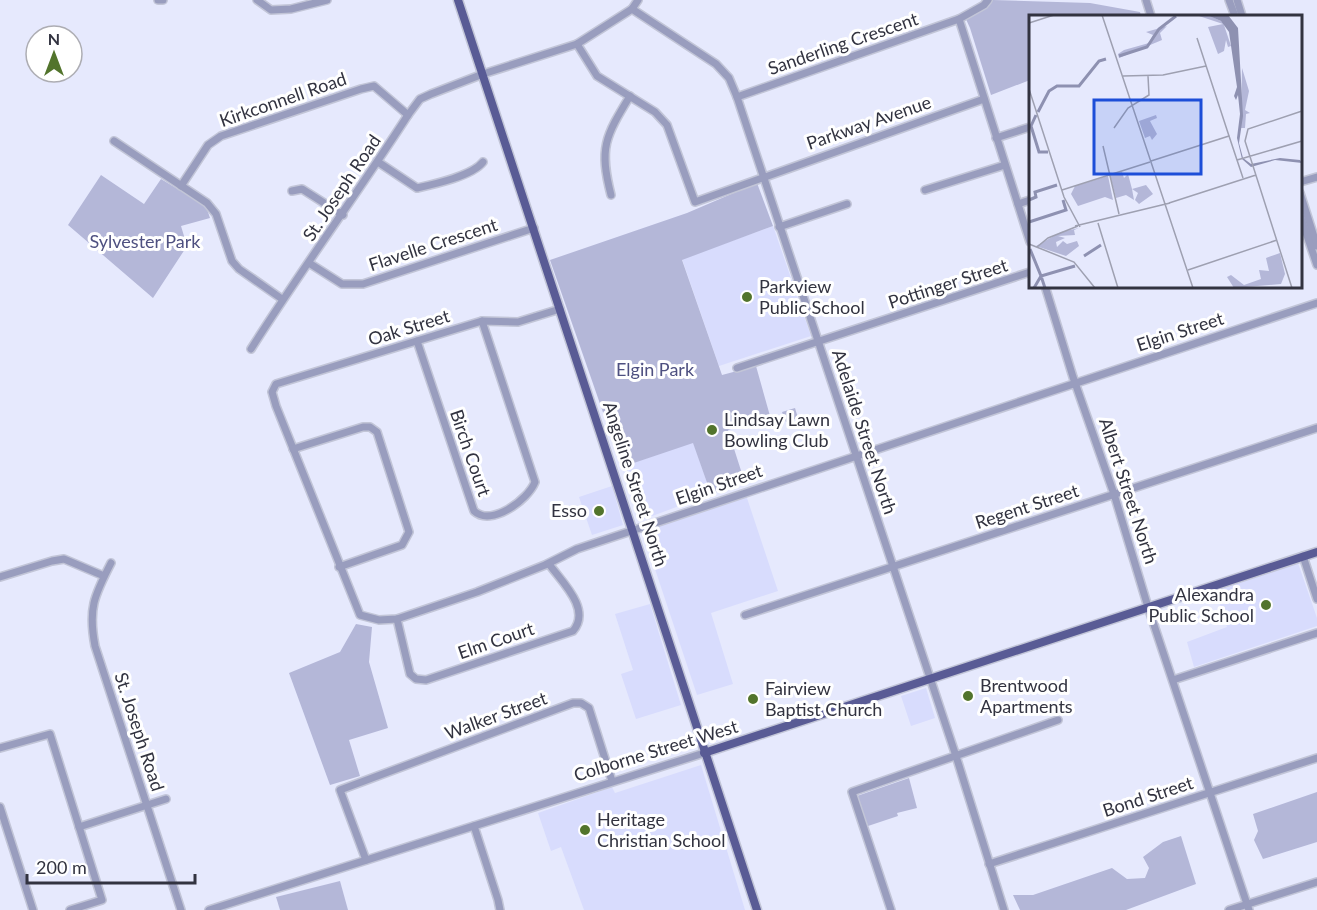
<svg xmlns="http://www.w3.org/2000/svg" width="1317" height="910" font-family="Lato,sans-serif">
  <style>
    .built { fill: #d8dcfd }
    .green { fill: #b4b7d8 }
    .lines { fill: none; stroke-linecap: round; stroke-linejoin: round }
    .minor-casing { stroke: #c2c5d7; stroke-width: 10 }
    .major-casing { stroke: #c2c5d7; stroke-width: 11 }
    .minor { stroke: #999dbe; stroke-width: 7 }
    .major { stroke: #595b95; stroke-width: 8 }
    .poi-dot { fill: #52742c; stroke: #fff; stroke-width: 2 }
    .labels { text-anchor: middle; stroke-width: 6; stroke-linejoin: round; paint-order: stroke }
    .street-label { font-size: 18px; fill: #323340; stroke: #fff }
    .park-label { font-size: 18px; fill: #4e5080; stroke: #fff }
    .poi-label { font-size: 18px; fill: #323340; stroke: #fff; text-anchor: start }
    .inset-river { fill: none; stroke: #8e91b1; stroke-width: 3 }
    .inset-road { fill: none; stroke: #9ea0b1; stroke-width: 1.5 }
    .view { fill: #1d4ed8; fill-opacity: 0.15; stroke: #1d4ed8; stroke-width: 3 }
    .inset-edge { fill: none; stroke: #323340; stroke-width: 3 }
  </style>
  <rect width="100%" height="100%" fill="#e6e9fd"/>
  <g class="built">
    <polygon points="773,226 811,336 719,366 682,259"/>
    <polygon points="693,442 711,494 639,521 622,467"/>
    <polygon points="612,486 623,525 592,535 579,497"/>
    <polygon points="745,492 778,591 711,613 733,684 697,695 641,527"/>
    <polygon points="1298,563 1317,618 1317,626 1194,667 1187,642 1227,627 1216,591"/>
    <polygon points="650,604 681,705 636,719 621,674 633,670 615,614"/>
    <polygon points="926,688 935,718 911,726 901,696"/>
    <polygon points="701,765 745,910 584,910 561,847 551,851 538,813 612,787 615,793"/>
  </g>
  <g class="green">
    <polygon points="993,0 1090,3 1140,12 1141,16 1030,16 1030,80 991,95 970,28 965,17"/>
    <polygon points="101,175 144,204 161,179 206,206 210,218 181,226 187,246 153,298 68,225"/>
    <polygon points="757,183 773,226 682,260 722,375 756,366 770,416 728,430 745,483 711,494 693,443 622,467 550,260 687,213"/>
    <polygon points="795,408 798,418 786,422 782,412"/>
    <polygon points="356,624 372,627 369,662 388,728 349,740 360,776 330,785 289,673 340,652"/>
    <polygon points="909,778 917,808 897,813 898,816 868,826 857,796"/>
    <polygon points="1317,792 1317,842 1263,859 1254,840 1258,831 1253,814"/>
    <polygon points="1181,836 1196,884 1126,910 1020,910 1013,895 1033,895 1112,868 1127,879 1145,878 1149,868 1143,857 1163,842"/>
    <polygon points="340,881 348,910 280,910 276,897"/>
  </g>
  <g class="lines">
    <g class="minor-casing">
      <g id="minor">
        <polyline points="158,0 163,0"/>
        <polyline points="257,0 271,10 291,9 327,0"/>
        <polyline points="1146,0 1151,16"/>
        <polyline points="1229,0 1235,16"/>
        <polyline points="1237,0 1242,16"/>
        <polyline points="632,9 716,64 729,78 737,97 956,756 1004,910"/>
        <polyline points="959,19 1030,242"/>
        <polyline points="577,44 597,76 655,112 667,125 695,202 984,99"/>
        <polyline points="737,97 959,19 984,5 988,0"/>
        <polyline points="996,138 1030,127"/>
        <polyline points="114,141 207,203 216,214 232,261 239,269 282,299"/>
        <path d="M378 162 417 188C435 184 472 176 483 162"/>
        <polyline points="1300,182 1317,177"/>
        <polyline points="181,186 208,145 221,136 361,89 374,86 408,115"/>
        <polyline points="925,190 1005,165"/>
        <polyline points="292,191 302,189 343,215"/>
        <polyline points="1300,193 1317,246"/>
        <path d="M611 195C599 148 605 137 630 96"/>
        <polyline points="1018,204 1030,200"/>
        <polyline points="1300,215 1317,265"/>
        <polyline points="779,227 847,204"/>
        <polyline points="309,263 342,284 363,284 534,228"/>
        <polyline points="1045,286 1073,377 1114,494 1148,607 1249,910"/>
        <polyline points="560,309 518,322 482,321 276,384 272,392 276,406 360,615 379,620 397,619 477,592 545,565 577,549 1317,303"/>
        <path d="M417 341 474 511C491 527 528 500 535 482L482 321"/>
        <path d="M251 349C301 270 357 194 408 115L420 99 431 94 483 74 577 44 632 9 638 0"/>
        <polyline points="737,368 1030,272"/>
        <polyline points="293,449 363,427 370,427 377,432 409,532 402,545 339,567"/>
        <polyline points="1303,556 1317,599"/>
        <path d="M111 563C94 596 88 609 95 646L181 910"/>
        <polyline points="0,577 52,561 64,559 104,576"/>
        <polyline points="745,615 1317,428"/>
        <path d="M397 619 410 674 416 679 426 680 573 631C592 609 561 581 549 564"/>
        <polyline points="1173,680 1317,633"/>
        <polyline points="0,748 50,734 102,900 70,910"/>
        <polyline points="0,807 33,910"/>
        <polyline points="474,826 498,900 500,910"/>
        <polyline points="79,827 166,799"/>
        <polyline points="366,860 340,790 573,703 581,703 589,708 612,781"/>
        <polyline points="989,864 1317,758"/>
        <polyline points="209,910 704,753"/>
        <polyline points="891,910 852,792 1058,720"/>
        <polyline points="1229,910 1317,882"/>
      </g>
    </g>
    <g class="major-casing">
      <g id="major">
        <polyline points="458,0 757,910"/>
        <polyline points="704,753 1317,552"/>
      </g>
    </g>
    <use href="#minor" class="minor"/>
    <use href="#major" class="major"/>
  </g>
  <g class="poi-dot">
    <circle cx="747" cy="297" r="6"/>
    <circle cx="712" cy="430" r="6"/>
    <circle cx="599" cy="511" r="6"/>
    <circle cx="1266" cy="605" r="6"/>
    <circle cx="968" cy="696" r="6"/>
    <circle cx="753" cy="699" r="6"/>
    <circle cx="585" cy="830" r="6"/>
  </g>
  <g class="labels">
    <g class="street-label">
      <text transform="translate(843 44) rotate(-19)" y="6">Sanderling Crescent</text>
      <text transform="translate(283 100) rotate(-19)" y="6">Kirkconnell Road</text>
      <text transform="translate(869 123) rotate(-19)" y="6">Parkway Avenue</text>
      <text transform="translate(342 188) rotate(-56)" y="6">St. Joseph Road</text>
      <text transform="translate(433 245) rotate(-18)" y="6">Flavelle Crescent</text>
      <text transform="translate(948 284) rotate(-18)" y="6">Pottinger Street</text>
      <text transform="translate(409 328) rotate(-17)" y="6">Oak Street</text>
      <text transform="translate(1180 332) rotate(-18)" y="6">Elgin Street</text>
      <text transform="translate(864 432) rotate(72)" y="6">Adelaide Street North</text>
      <text transform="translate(470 453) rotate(71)" y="6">Birch Court</text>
      <text transform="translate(635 484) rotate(72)" y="6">Angeline Street North</text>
      <text transform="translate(719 485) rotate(-19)" y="6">Elgin Street</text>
      <text transform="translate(1128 491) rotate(72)" y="6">Albert Street North</text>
      <text transform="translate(1027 507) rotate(-18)" y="6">Regent Street</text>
      <text transform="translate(496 641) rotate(-19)" y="6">Elm Court</text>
      <text transform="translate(496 716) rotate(-20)" y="6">Walker Street</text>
      <text transform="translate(139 732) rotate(72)" y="6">St. Joseph Road</text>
      <text transform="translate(656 751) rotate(-17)" y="6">Colborne Street West</text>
      <text transform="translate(1148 797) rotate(-18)" y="6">Bond Street</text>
    </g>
    <g class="park-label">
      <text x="145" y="248">Sylvester Park</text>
      <text x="655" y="376">Elgin Park</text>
    </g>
    <g class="poi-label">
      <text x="759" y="293">Parkview<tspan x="759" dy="21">Public School</tspan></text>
      <text x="724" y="426">Lindsay Lawn<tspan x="724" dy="21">Bowling Club</tspan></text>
      <text x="587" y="517" text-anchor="end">Esso</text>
      <text x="1254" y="601" text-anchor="end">Alexandra<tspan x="1254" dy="21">Public School</tspan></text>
      <text x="980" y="692">Brentwood<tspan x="980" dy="21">Apartments</tspan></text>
      <text x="765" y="695">Fairview<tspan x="765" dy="21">Baptist Church</tspan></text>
      <text x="597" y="826">Heritage<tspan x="597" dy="21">Christian School</tspan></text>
    </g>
  </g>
  <g transform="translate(1029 15)">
    <rect width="273" height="273" fill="#e6e9fd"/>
    <path d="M167 0 181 1 194 7 202 31 199 32 197 25 195 36 189 39 179 12 194 9ZM138 11 131 18 133 25 90 43 89 39 95 35 120 28 124 20 117 17ZM213 53 220 76 216 95 221 98 217 99 216 113H212ZM127 100 128 103 121 106 128 119 123 125 121 121 116 123 110 106ZM93 157 95 163 99 159 103 174 117 170 124 179 110 189 106 185 109 178 103 174 105 185 97 180 87 183 81 160ZM79 161 84 185 76 182 49 191 42 179 46 171ZM50 213 45 215 46 220 29 221 36 223 27 227 28 232 34 226 38 229 48 226 50 231 37 241 7 231 32 217ZM251 238 256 259 252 269 205 273 198 262 202 260 215 270 232 264 230 255 240 256 237 243Z" fill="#b4b7d8"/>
    <path d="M178 0H199L209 13 214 101 210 128 214 143 222 149 251 143 271 145 273 148 246 145 222 152 213 144 208 123 211 99 209 80 207 85 205 81 208 72 200 17 192 6Z" fill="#8e91b1"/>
    <path class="inset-river" d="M90 41 118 32 130 14 147 1M9 97 20 76 28 71H50L70 46 77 44M7 100 2 111 10 137H19M0 185 7 182 6 177 28 170M0 207 37 195 34 185M1 234 12 261 5 273M55 241 72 230M16 273 12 261 46 251"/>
    <path class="inset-road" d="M73 0 164 273M0 8 25 0M168 23 200 121M94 61 134 60 177 51M0 74 35 182 51 212M85 113 99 93 120 80 119 61M74 131 90 199M208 145 214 163M122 146 200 121 208 145 273 126M33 175 121 147M140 188 227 160M69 208 89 273M46 211 141 188M0 229 45 247 66 273M8 232 19 223 49 211M159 255 248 225M263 273 216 126 219 114 273 96"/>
    <path class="view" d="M65 85H172V159H65Z"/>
    <rect width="273" height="273" class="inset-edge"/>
  </g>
  <g transform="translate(54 54)"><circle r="28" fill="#ffffff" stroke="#adadb3" stroke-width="1.5"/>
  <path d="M0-4.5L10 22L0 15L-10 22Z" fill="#52742c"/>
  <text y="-9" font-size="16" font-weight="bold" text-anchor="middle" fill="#323340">N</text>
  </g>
  <path d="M27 874v9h168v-9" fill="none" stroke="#323340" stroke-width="3"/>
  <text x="36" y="874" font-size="18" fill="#323340" stroke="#ffffff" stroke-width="4.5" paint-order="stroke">200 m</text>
</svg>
